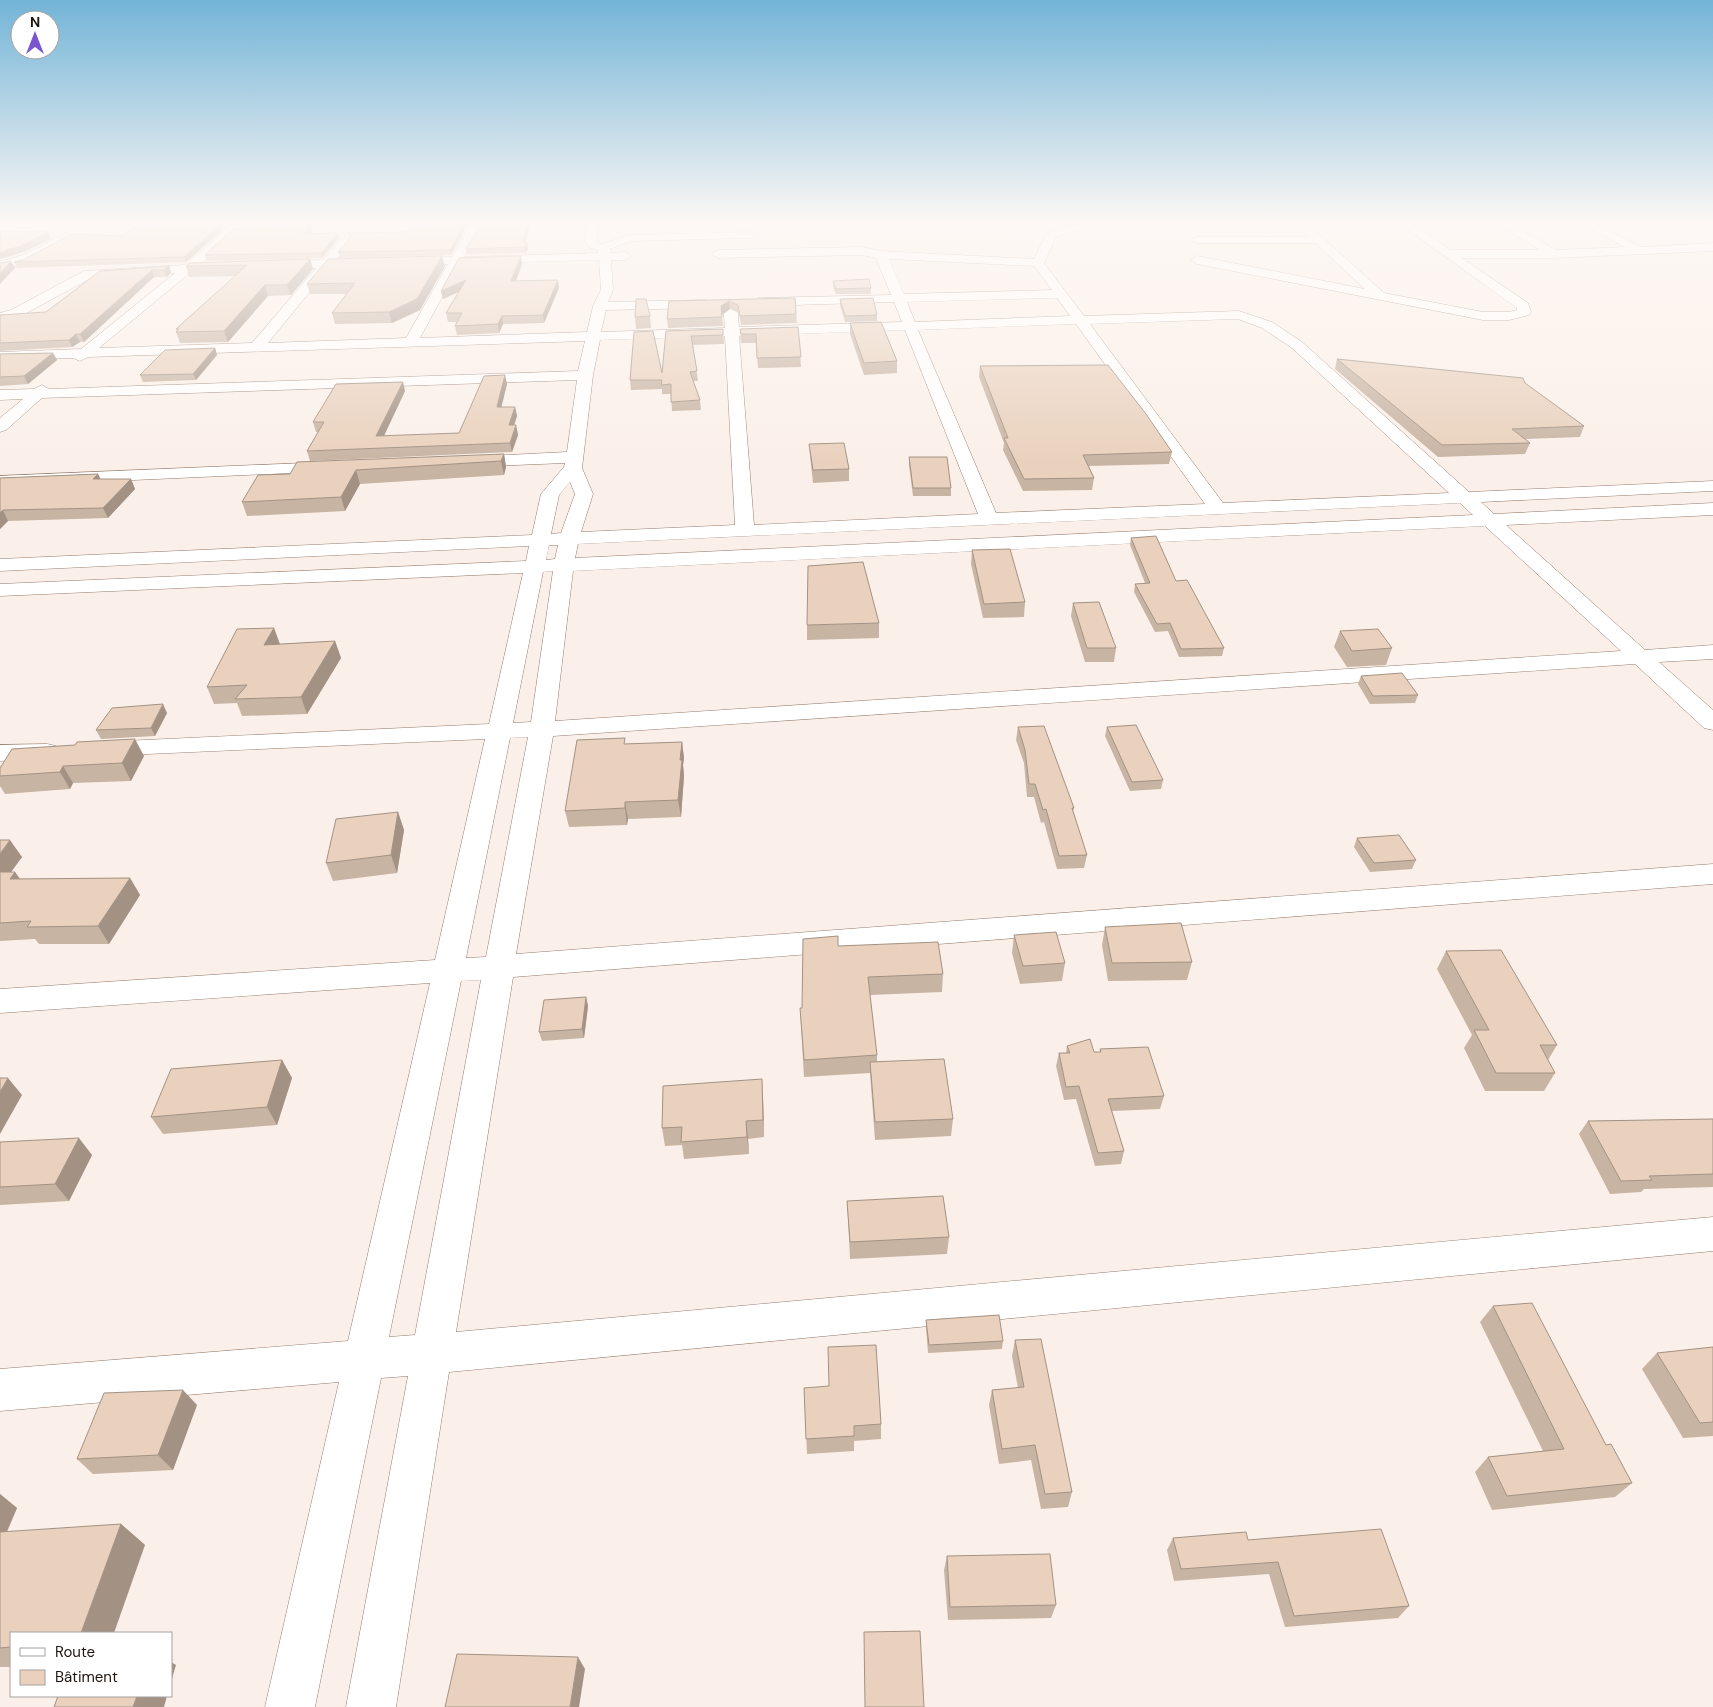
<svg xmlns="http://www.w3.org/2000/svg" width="1713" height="1707" font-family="'DM Sans',sans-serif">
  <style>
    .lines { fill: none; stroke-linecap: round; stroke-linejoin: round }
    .minor-casing { stroke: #947c6c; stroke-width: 1 }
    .minor { fill: #fff; fill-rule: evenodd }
    .wall { fill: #c8b4a3 }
    .shaded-wall { fill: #a39284 }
    .building { fill: #e9d1bd; stroke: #a39284 }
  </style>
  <rect width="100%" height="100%" fill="#fbf0e9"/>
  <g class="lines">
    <g class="minor-casing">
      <g id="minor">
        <path d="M93 224H108L106 226 71 239 56 249 25 264 0 269V261C25 257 40 246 62 235 72 230 83 227 93 224Z"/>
        <path d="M232 224H244L200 265 227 264 229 267 227 270 191 272 99 348 252 343 316 268 275 269 269 265 271 262 323 260 341 239 345 238 351 241 336 260 360 259 366 263 364 266 330 267 268 343 406 338 448 264 405 266 399 262 405 258 452 257 468 228 474 225 480 228 464 257 598 253V250L590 248 585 242 588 224H598L597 242 602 244 629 235 750 232 756 235 750 238 630 241 610 249V253L625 252 631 256 625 260H611L613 290 608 302 705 300 712 304 705 308 606 310 601 332 725 328 723 303 730 299 737 303 739 327 902 322 894 302 758 306 751 302 758 298 891 295 876 258 862 255 718 258 712 254 718 250 862 247 881 251 1034 259 1047 233 1078 224H1094L1093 226 1056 237 1044 263 1084 316 1239 311 1272 322 1302 342 1469 492 1713 481V491L1481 502 1494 514 1713 503V515L1506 525 1645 650 1713 645V659L1659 662 1713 710V730L1704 728 1635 664 553 736 516 954 1713 864V884L513 977 456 1332 1713 1217V1251L449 1372 396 1707H346L408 1376 381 1378 315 1707H265L339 1382 0 1411V1369L348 1341 430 983 0 1013V989L435 960 485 739 102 756 93 754 90 749 93 744 102 742 489 724 523 573 0 596V584L526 561 529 546 0 571V559L532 535 541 494 564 467 565 463 467 467 461 466 458 462 461 458 467 457 567 452 577 380 42 398 6 430 0 432V418L23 399 0 400V390L34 389 42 385 49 389 578 371 585 341 88 357 80 361 73 358 0 360V352L81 349 175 273 91 278 21 316 0 321V313L11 310 84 271 185 265ZM889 259 1034 266 1052 290 904 294ZM599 260 601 290 593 306 587 332 420 338 460 264ZM1057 298 1070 316 915 322 907 302ZM1238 319 1262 328 1292 348 1449 493 1223 503 1090 324ZM1076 324 1205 504 996 513 918 330ZM905 330 978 514 754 525 739 336ZM725 336 735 525 581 532 593 494 582 468 593 375 600 340ZM570 482 575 494 561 533 551 534 559 495ZM1460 503 1473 515 575 558 578 544ZM1485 526 1621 651 555 721 573 571ZM549 545H558L555 559 546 560ZM553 571 531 722 513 723 543 572ZM528 737 486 957 466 958 510 738ZM481 980 415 1335 389 1337 461 981Z"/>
        <polygon points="292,224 354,224 348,227 272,231 266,228 272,225"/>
        <polygon points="1400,224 1413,224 1451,250 1540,250 1500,226 1499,224 1511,224 1556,250 1625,247 1581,224 1595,224 1641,247 1713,243 1713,251 1554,258 1462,258 1528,303 1531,312 1529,315 1509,320 1483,320 1197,264 1191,260 1197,256 1365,289 1315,243 1197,243 1191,240 1197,237 1308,237 1299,228 1305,225 1309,226 1323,238 1384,293 1483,312 1509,312 1517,310 1517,308"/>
        <polygon points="329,462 335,463 338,467 335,471 0,486 0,476"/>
        <polygon points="47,744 56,746 59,751 56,756 47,758 0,761 0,745"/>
      </g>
    </g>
    <use href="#minor" class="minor"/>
  </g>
  <g class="wall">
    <polygon points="474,224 529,224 529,228 526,242 527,242 528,248 526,253 467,254 466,249 479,226"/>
    <polygon points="466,227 451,255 340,258 338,252 350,238 348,233 407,232"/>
    <polygon points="222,230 186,262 17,268 14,262 122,236"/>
    <polygon points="312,231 310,234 339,238 322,258 207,261 205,255"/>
    <polygon points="310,259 313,269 291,295 268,296 228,342 180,343 176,332 177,331 176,329 236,276 189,277 186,266"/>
    <polygon points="522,264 516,281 559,288 544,323 503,324 499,333 457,335 455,326 457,322 448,322 446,313 458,292 443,299 441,291"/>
    <polygon points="169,266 171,273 167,277 154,277 84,342 80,342 72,347 0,351 0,315 46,312 100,271"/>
    <polygon points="445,266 420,310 392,323 335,324 332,313 347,294 310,294 307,284"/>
    <polygon points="833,281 871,288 871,294 836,294 833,287"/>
    <polygon points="795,298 797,323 741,325 739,313 730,309 722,315 723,326 668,328 667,319 669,301"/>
    <polygon points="840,299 877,315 877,321 845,322 840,305"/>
    <polygon points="650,316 651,328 636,329 635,317"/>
    <polygon points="850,323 897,361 897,373 864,375 850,334"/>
    <polygon points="798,327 801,367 758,368 756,343 741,343 740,329"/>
    <polygon points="723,329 724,344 693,345 698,381 693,381 700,400 701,410 672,411 671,394 662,394 662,389 631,390 630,380 662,373 666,331"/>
    <polygon points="215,348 217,355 196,380 143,382 140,375"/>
    <polygon points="53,353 57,360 28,384 0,386 0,354"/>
    <polygon points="1337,359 1525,383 1584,426 1580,437 1525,439 1530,443 1525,454 1438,457 1335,369"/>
    <polygon points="980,366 1172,452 1169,464 1089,466 1094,478 1092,490 1023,491 1003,450 1004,443 979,377"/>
    <polygon points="507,384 501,407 515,407 517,416 514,425 516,425 518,435 512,452 310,461 307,451 318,432 316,432 313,422 405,391 384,436 459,433"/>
    <polygon points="809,444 849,469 849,481 813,483 810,456"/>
    <polygon points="504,454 506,467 504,475 360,484 345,511 247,516 242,502 290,474"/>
    <polygon points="909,457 951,488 951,496 913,496 909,465"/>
    <polygon points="98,474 100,479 131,479 135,489 108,518 8,521 0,529 0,478"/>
    <polygon points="1131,538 1176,581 1224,648 1222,656 1179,657 1168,631 1155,632 1134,592 1135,584 1145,583 1130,545"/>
    <polygon points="972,550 1025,602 1024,617 983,618 971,564"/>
    <polygon points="1073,603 1116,648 1114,662 1085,662 1071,616"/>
    <polygon points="879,623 879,638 807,640 807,625"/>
    <polygon points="274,628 280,644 335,641 341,658 307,714 242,716 237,703 214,704 207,687"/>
    <polygon points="1340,631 1392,648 1386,665 1347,667 1334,647"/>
    <polygon points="1361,676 1418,695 1415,703 1370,704 1358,684"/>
    <polygon points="167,713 155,736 101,739 96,730"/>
    <polygon points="1018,727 1074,808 1073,812 1087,855 1084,868 1057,869 1044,822 1041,823 1034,797 1027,797 1024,763 1016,740"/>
    <polygon points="1107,727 1163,780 1161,789 1130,791 1105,736"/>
    <polygon points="682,742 684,758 683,765 684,776 681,817 628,819 627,825 569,827 565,811 625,744"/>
    <polygon points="144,756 131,781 73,783 70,789 5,794 0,786 0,768"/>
    <polygon points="398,812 404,830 397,873 333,881 326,863"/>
    <polygon points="1357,838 1416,860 1412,869 1370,872 1354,847"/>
    <polygon points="0,840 22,857 11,872 15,872 20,879 130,878 140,895 109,944 39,944 35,939 0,941"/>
    <polygon points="1105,927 1192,962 1187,980 1108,981 1102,945"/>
    <polygon points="1014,935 1065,963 1062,981 1020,984 1012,953"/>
    <polygon points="838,946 943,974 942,992 870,995 877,1055 877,1062 953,1119 951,1136 875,1140 870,1073 804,1077 800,1008 802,1008"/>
    <polygon points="1446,951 1557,1045 1548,1060 1555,1073 1544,1091 1485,1091 1464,1048 1472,1035 1437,969"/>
    <polygon points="586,997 588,1006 584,1038 542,1041 539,1032"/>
    <polygon points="1067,1046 1094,1052 1100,1052 1100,1049 1164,1096 1160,1109 1112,1111 1124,1151 1121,1164 1095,1166 1076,1099 1064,1100 1056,1066 1059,1053 1066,1053"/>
    <polygon points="282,1060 292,1078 277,1125 163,1134 151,1117"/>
    <polygon points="763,1097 764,1137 748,1139 749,1154 684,1159 682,1145 665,1146 662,1128"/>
    <polygon points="1713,1119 1713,1187 1644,1189 1641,1192 1610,1194 1579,1134 1588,1121"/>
    <polygon points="0,1142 92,1155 69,1201 0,1205"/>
    <polygon points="847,1201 949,1237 947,1254 850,1259 848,1218"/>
    <polygon points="1493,1306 1606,1445 1632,1483 1615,1497 1492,1510 1475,1472 1488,1457 1543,1451 1480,1322"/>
    <polygon points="926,1320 1003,1341 1002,1349 928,1353 926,1328"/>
    <polygon points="1015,1340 1072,1492 1068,1507 1041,1509 1031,1460 999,1464 989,1405 992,1390 1018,1388 1012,1356"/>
    <polygon points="1713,1347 1713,1436 1683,1438 1642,1369 1657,1353"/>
    <polygon points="804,1388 881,1424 881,1439 854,1441 854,1451 807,1454"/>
    <polygon points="197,1405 173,1470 93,1474 77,1459"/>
    <polygon points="0,1494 17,1508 7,1532 121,1524 145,1545 11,1633 11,1667 0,1667"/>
    <polygon points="1173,1538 1248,1540 1409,1606 1398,1618 1285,1627 1269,1574 1174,1581 1167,1550"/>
    <polygon points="947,1556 1056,1605 1051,1618 948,1620 944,1570"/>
  </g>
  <g class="shaded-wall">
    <polygon points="464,224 473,224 466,227 451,255 450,250"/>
    <polygon points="528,224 529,228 524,248 523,242"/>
    <polygon points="220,225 222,230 186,262 184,257"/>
    <polygon points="311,225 312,231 305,239 303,234"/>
    <polygon points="48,232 51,239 24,252 0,259 0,252"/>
    <polygon points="338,233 339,238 322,258 321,253"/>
    <polygon points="527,242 528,248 526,253 525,247"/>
    <polygon points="442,256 445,266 420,310 392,323 389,312"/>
    <polygon points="521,256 522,264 513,289 511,281"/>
    <polygon points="310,259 313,269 291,295 287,285"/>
    <polygon points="11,261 15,268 0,284 0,274"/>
    <polygon points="169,266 171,273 167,277 164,270"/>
    <polygon points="152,270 154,277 84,342 80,334"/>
    <polygon points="466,280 467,288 443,299 441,291"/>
    <polygon points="558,280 559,288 544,323 543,315"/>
    <polygon points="265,285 268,296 228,342 224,331"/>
    <polygon points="729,301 730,309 722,315 721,306"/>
    <polygon points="502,316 503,324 499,333 498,324"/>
    <polygon points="76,334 80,342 72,347 69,340"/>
    <polygon points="215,348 217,355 196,380 193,374"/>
    <polygon points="53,353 57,360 28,384 24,376"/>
    <polygon points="505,375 507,384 499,417 497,407"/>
    <polygon points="403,382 405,391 379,446 376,436"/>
    <polygon points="515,407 517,416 511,435 509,425"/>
    <polygon points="516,425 518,435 512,452 510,443"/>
    <polygon points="504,454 506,467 504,475 501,461"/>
    <polygon points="356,470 360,484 345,511 341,497"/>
    <polygon points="98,474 103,484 93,479"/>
    <polygon points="131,479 135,489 108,518 103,508"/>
    <polygon points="3,510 8,521 0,529 0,513"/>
    <polygon points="274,628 280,645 264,645"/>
    <polygon points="335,641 341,658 307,714 301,697"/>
    <polygon points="163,704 167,713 155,736 151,728"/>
    <polygon points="135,739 144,756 131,781 122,763"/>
    <polygon points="682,742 684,758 683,765 684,776 681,817 678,800 680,760"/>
    <polygon points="63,766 73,783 70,789 60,772"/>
    <polygon points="625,802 628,819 627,825 625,808"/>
    <polygon points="398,812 404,830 397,873 391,855"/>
    <polygon points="10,840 22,857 0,887 0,854"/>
    <polygon points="15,872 27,889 10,879"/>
    <polygon points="130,878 140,895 109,944 98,926"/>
    <polygon points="586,997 588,1006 584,1038 582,1029"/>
    <polygon points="282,1060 292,1078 277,1125 267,1107"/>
    <polygon points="8,1078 22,1095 0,1134 0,1092"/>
    <polygon points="762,1079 763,1097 764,1137 763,1120"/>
    <polygon points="746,1121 748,1139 749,1154 747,1137"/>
    <polygon points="79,1138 92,1155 69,1201 55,1184"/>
    <polygon points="183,1390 197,1405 173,1470 158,1455"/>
    <polygon points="0,1494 17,1508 0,1547"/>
    <polygon points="121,1524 145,1545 114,1633 81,1633"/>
    <polygon points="578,1657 585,1669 579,1707 570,1707"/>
    <polygon points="171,1662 176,1665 171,1682"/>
    <polygon points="137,1696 167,1696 164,1707 133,1707"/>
  </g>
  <g class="building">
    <polygon points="433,224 464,224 450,250 338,252 351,237 348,233 407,232 410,228 432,228"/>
    <polygon points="481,224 528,224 523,242 527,242 525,247 466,249"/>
    <polygon points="220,225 184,257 14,262 23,260 72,234 122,236 133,228"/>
    <polygon points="311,225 303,234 338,233 321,253 205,255 233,229"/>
    <polygon points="0,231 48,232 21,246 0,252"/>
    <polygon points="442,256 417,299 389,312 332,313 355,283 307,284 328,259"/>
    <polygon points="521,256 511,281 558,280 543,315 502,316 498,324 455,326 462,313 446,313 466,280 441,291 459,258"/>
    <polygon points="310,259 287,285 265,285 224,331 176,332 179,329 176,329 247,265 186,266 190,263"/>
    <polygon points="11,261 0,274 0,263"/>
    <polygon points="169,266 164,270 152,270 80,334 76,334 69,340 0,343 0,315 46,312 100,271"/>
    <polygon points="869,279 871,288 836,289 833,281"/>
    <polygon points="795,298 796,314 740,316 738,305 729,301 721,306 722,317 667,319 669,301"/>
    <polygon points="873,298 877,315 845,316 840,299"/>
    <polygon points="636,299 646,299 650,316 635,317"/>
    <polygon points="881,322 897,361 864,363 850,323"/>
    <polygon points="798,327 801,357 757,358 756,334 741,334 740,329"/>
    <polygon points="723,329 723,335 691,336 697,371 690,372 700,400 671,402 671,384 661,385 662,380 630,380 634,332 653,331 662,373 666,331"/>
    <polygon points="215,348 193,374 140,375 165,350"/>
    <polygon points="53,353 24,376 0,377 0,354"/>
    <polygon points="1337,359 1523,378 1525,383 1584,426 1512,429 1530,443 1442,445"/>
    <polygon points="1108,365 1146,414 1172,452 1083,455 1094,478 1024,479 1004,438 1008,438 980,366"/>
    <polygon points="505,375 497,407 515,407 509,425 516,425 510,443 307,451 324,422 313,422 336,384 403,382 376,436 459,433 484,376"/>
    <polygon points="844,443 849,469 813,470 809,444"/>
    <polygon points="504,454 501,461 356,470 341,497 242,502 258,475 290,474 297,462"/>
    <polygon points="909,457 947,457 951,488 913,488"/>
    <polygon points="98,474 93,479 131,479 103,508 3,510 0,513 0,478"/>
    <polygon points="1156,536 1176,581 1187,580 1224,648 1181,649 1170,623 1157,624 1135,584 1150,583 1131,538"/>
    <polygon points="1010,549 1025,602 984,604 972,550"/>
    <polygon points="863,562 879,623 807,625 808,566"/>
    <polygon points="1099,602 1116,648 1087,648 1073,603"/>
    <polygon points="274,628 264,645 335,641 301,697 235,699 247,685 207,687 237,629"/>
    <polygon points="1378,629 1392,648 1352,651 1340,631"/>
    <polygon points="1402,673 1418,695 1373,696 1361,676"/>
    <polygon points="163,704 151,728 96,730 112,708"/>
    <polygon points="1136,725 1163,780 1132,782 1107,727"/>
    <polygon points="1044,726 1074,808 1072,808 1087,855 1059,856 1046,809 1043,810 1035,784 1029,784 1025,750 1018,727"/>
    <polygon points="625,738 624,744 682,742 680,760 682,760 678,800 625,802 625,808 565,811 577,740"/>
    <polygon points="135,739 122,763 63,766 60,772 0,776 0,768 12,749 75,745 77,742"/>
    <polygon points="398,812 391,855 326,863 336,819"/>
    <polygon points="1399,835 1416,860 1374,863 1357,838"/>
    <polygon points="0,840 10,840 0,854"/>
    <polygon points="0,872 15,872 10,879 130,878 98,926 27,927 31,921 0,923"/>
    <polygon points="1181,923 1192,962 1112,963 1105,927"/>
    <polygon points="1056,932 1065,963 1023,966 1014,935"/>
    <polygon points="838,936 838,946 938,942 943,974 868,977 877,1055 804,1060 800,1008 802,1008 803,939"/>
    <polygon points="1501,950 1557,1045 1540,1045 1555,1073 1496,1073 1474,1030 1489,1030 1446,951"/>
    <polygon points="586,997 582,1029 539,1032 544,1000"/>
    <polygon points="1090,1039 1094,1052 1101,1052 1100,1049 1148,1047 1164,1096 1108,1099 1124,1151 1098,1153 1079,1086 1066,1087 1059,1053 1070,1053 1067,1046"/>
    <polygon points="944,1059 953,1119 875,1122 870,1062"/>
    <polygon points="282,1060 267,1107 151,1117 171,1069"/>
    <polygon points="0,1078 8,1078 0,1092"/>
    <polygon points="762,1079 763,1120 746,1121 747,1137 681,1142 682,1127 662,1128 663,1086"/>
    <polygon points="1713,1119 1713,1174 1649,1176 1652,1180 1621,1181 1588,1121"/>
    <polygon points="79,1138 55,1184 0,1187 0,1142"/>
    <polygon points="943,1196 949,1237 850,1242 847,1201"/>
    <polygon points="1532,1303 1606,1445 1611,1444 1632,1483 1507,1496 1488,1457 1564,1449 1493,1306"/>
    <polygon points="999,1315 1003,1341 929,1345 926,1320"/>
    <polygon points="1041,1339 1072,1492 1045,1494 1035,1445 1002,1449 992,1390 1024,1387 1015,1340"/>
    <polygon points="876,1345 881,1424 854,1426 854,1436 806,1439 804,1388 829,1386 828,1347"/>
    <polygon points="1713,1347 1713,1422 1700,1423 1657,1353"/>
    <polygon points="183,1390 158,1455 77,1459 104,1393"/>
    <polygon points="121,1524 81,1633 11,1633 11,1647 0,1648 0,1532"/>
    <polygon points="1381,1529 1409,1606 1294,1616 1278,1562 1181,1569 1173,1538 1246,1532 1248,1540"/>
    <polygon points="1050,1554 1056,1605 950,1607 947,1556"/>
    <polygon points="920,1631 924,1707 865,1707 864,1632"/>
    <polygon points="457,1654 578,1657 570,1707 445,1707"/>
    <polygon points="58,1696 137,1696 133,1707 54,1707"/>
  </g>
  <linearGradient id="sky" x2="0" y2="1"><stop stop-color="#73b4d7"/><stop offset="0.48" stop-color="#fdf8f5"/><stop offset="1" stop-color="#fdf8f5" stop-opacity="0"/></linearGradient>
  <rect width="1713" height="463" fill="url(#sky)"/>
  <rect x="10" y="1632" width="162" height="65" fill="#ffffff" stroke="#a5a19f"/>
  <rect x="20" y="1648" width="25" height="8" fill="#ffffff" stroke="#a5a19f"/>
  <text x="55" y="1657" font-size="15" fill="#1e150f">Route</text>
  <rect x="20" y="1670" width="25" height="15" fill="#e9d1bd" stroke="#a5a19f"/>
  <text x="55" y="1682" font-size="15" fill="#1e150f">Bâtiment</text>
  <g transform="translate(35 35)"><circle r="24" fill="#ffffff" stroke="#a5a19f"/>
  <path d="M0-4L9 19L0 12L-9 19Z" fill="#7b55cf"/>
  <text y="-8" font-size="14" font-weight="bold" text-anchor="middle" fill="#1e150f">N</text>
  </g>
</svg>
